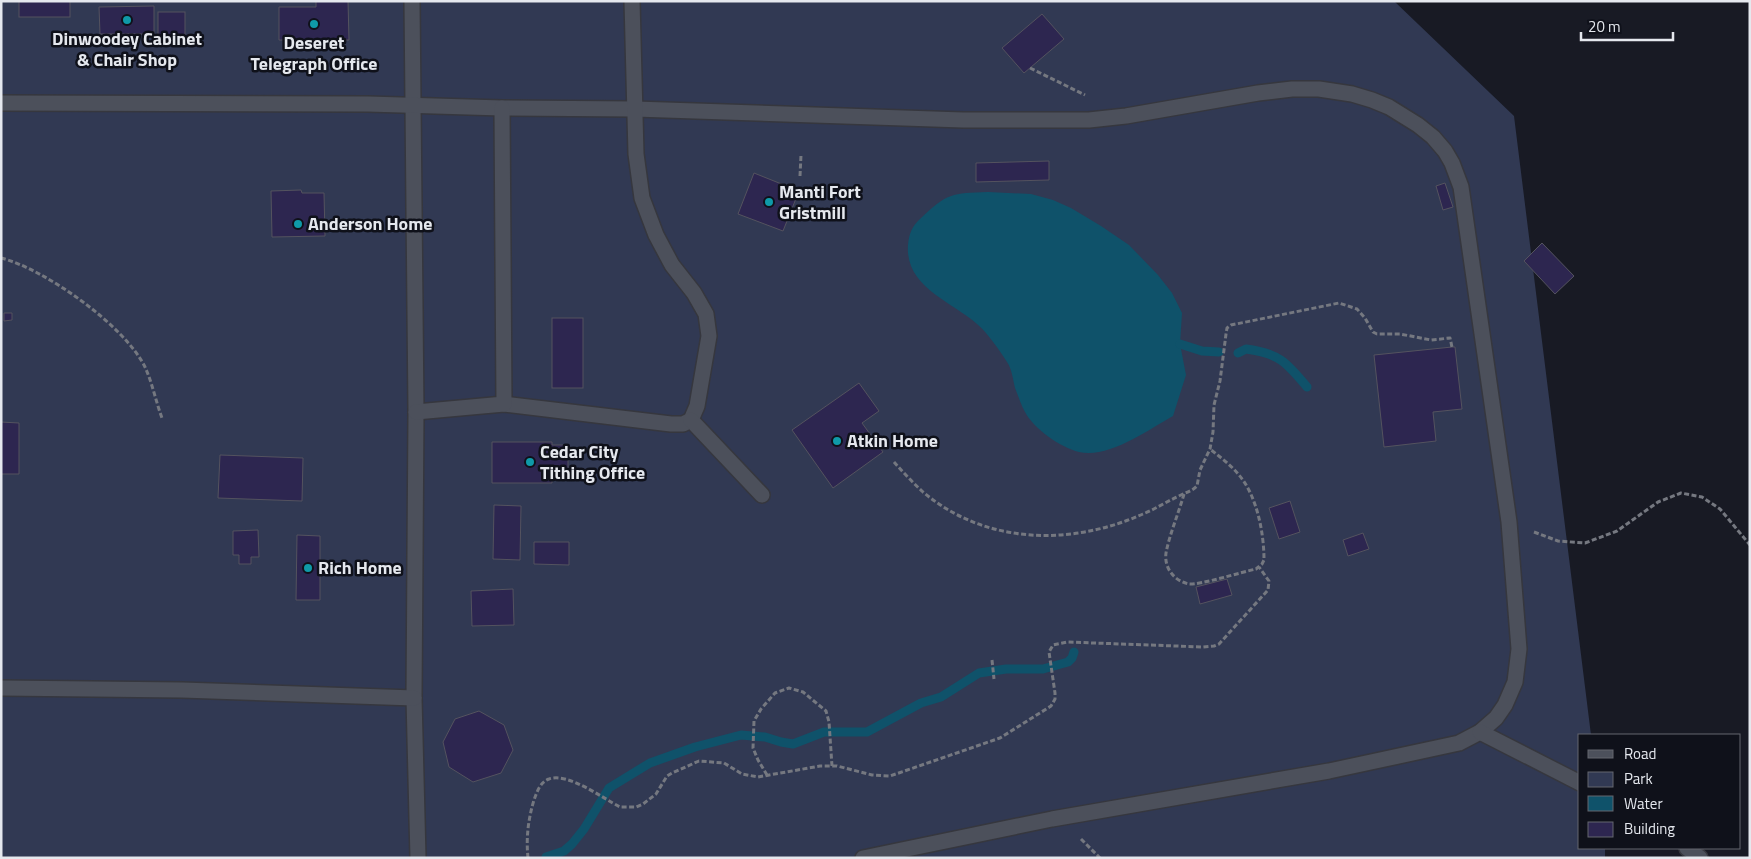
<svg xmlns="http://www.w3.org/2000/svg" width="1751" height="859" font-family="'Titillium Web',sans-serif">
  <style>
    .green { fill: #313953 }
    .water { fill: #0f526a }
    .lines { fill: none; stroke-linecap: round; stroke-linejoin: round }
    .stream { stroke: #0f526a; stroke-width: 9 }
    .building { fill: #2d2650; stroke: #54535f }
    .minor-casing { stroke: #36373e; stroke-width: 18 }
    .path { stroke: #757880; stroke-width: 3; stroke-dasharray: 5 2.5; stroke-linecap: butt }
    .minor { stroke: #4c505b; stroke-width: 15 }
    .culture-dot { fill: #0f9aa8; stroke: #0f111a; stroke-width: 2 }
    .labels { text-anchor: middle; stroke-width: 5; stroke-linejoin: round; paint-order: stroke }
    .poi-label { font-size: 18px; font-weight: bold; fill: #e5e8ee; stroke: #0f111a; text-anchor: start }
  </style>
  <rect width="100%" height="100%" fill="#181a24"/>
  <polygon class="green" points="1,1 1394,1 1514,116 1591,735 1580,735 1580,848 1605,848 1605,858 1,858"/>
  <path class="water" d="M988 192 1031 194 1053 200 1071 208 1101 226 1129 245 1158 275 1172 293 1182 313 1180 344 1186 375 1173 416C1148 430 1108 459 1079 452 1060 447 1034 429 1025 412 1021 405 1018 395 1015 388 1013 380 1012 369 1007 362 1000 351 987 332 977 324 951 301 905 287 908 245 909 234 912 226 920 219 947 193 952 193 988 192Z"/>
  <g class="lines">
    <g class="stream">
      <polyline points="1180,344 1202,351 1219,352"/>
      <path d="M1238 353 1246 349C1279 353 1287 363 1307 387"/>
      <polyline points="546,857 564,851 572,844 584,829 609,788 650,763 695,747 741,735 765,737 781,742 793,744 824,732 867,732 921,703 941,697 979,673 1006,669 1043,669 1068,662 1072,658 1074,652"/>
    </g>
  </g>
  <g class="building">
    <rect x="19" y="1" width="51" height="16"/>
    <polygon points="316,1 348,1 349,40 279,40 279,7 316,7"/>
    <polygon points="154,6 154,34 100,34 99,7"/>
    <rect x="158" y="12" width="27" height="26"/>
    <polygon points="1042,14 1064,39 1024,73 1002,48"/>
    <polygon points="1049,161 1049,180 976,182 976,163"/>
    <polygon points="754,173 799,191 783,231 738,214"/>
    <polygon points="1445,183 1453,207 1443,210 1436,186"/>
    <polygon points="301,190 302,193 324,193 325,236 272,237 271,191"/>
    <polygon points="1542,243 1574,276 1555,294 1524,261"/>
    <polygon points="4,313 12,313 12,320 4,321"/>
    <rect x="552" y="318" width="31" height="70"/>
    <polygon points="1452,347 1455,347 1462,409 1433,412 1436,441 1384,447 1374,355"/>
    <polygon points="859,383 879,411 862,423 883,452 833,488 792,430"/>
    <polygon points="1,422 19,423 19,474 1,474"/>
    <polygon points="492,442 552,442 552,445 568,445 568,478 552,478 552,483 492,483"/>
    <polygon points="220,455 303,458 302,501 218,498"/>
    <polygon points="1290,501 1300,532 1279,539 1269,508"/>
    <polygon points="494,505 521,506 520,560 493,559"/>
    <polygon points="258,530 259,557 251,557 251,564 239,564 239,555 233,555 233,531"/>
    <polygon points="1363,533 1369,549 1348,556 1343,540"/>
    <polygon points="297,535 320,536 320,600 296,600"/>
    <polygon points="534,542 569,542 569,565 534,564"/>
    <polygon points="1227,579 1232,595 1200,604 1196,587"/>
    <polygon points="513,589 514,625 472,626 471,591"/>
    <polygon points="479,711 504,725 513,750 501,773 473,782 449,767 443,742 455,719"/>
  </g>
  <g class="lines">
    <g class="minor-casing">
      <g id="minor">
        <polyline points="412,1 416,412 414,698 418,858"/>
        <polyline points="1,103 368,104 502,108 635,109 963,120 1089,120 1126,116 1258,93 1292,89 1319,89 1352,94 1372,100 1389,107 1418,125 1433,137 1445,151 1452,163 1461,187 1509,522 1519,649 1515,682 1505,705 1496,718 1480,732 1459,743 1329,771 1052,819 863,858"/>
        <polyline points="504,404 671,424 683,424 691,420 697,406 709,336 706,314 694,293 672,265 656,235 642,198 636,154 632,1"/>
        <polyline points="416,412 504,404 502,108"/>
        <polyline points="691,420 762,495"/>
        <polyline points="1,688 182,690 414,698"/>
        <polyline points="1480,732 1580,783"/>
        <polyline points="1687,848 1700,858"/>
      </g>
    </g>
    <g class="path">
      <polyline points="1030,68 1085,95"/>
      <polyline points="800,176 801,155"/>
      <path d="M1 258C45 269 125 326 145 367 152 382 156 402 162 418"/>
      <path d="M894 462C903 472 913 483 923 492 986 545 1071 546 1143 514 1155 509 1166 502 1177 497 1184 493 1191 492 1197 486L1200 470 1210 449 1213 432 1214 405 1220 381 1226 334 1227 328 1231 325 1339 303 1357 309 1365 318 1373 332 1377 334H1400L1431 340 1450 338 1452 347"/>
      <path d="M1184 494C1179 512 1169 536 1166 553 1164 568 1174 581 1189 584 1200 585 1242 572 1256 569L1262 564 1264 560C1264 533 1257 496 1239 475 1231 465 1220 457 1210 449"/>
      <polyline points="1534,532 1558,541 1585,543 1617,531 1658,502 1681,493 1702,497 1720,509 1750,545"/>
      <polyline points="992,660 994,679"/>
      <polyline points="767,775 758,760 753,748 754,721 761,709 775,693 789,688 803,692 826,711 829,722 832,766"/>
      <polyline points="1081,839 1100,858"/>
      <path d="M528 858C526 838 528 820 534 800 537 792 540 782 549 779 568 772 604 799 620 807H636L643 804 656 794 667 776 672 773 699 761 724 763 742 774 758 777 820 766H837L872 775 890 776 1000 738 1051 706 1055 699V693L1049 652 1053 645 1067 642 1203 647 1214 646 1219 644 1268 590 1269 581 1259 567"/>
    </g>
    <use href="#minor" class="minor"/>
  </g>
  <g class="culture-dot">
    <circle cx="127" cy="20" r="5"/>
    <circle cx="314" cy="24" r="5"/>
    <circle cx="769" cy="202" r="5"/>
    <circle cx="298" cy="224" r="5"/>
    <circle cx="837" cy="441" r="5"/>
    <circle cx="530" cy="462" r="5"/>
    <circle cx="308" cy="568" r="5"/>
  </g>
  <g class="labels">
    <g class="poi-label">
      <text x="127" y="45" text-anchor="middle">Dinwoodey Cabinet<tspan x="127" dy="21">&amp; Chair Shop</tspan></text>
      <text x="314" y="49" text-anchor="middle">Deseret<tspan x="314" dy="21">Telegraph Office</tspan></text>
      <text x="779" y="198">Manti Fort<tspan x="779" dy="21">Gristmill</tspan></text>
      <text x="308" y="230">Anderson Home</text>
      <text x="847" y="447">Atkin Home</text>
      <text x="540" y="458">Cedar City<tspan x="540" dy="21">Tithing Office</tspan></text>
      <text x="318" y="574">Rich Home</text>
    </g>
  </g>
  <rect width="1751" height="859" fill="none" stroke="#e5e8ee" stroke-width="5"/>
  <rect x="1578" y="734" width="162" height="115" fill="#0f111a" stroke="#65676f"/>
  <rect x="1588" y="750" width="25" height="8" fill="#4c505b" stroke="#65676f"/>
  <text x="1624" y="759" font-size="15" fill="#e5e8ee">Road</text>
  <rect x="1588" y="772" width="25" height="15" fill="#313953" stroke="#65676f"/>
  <text x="1624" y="784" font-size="15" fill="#e5e8ee">Park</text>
  <rect x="1588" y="796" width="25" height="15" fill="#0f526a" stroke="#65676f"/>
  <text x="1624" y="809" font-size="15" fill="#e5e8ee">Water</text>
  <rect x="1588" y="822" width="25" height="15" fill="#2d2650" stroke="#65676f"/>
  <text x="1624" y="834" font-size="15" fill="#e5e8ee">Building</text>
  <path d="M1581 32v8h92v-8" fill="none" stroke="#e5e8ee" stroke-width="2.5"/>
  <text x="1588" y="32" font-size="15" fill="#e5e8ee" stroke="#0f111a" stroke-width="4" paint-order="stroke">20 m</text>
</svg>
